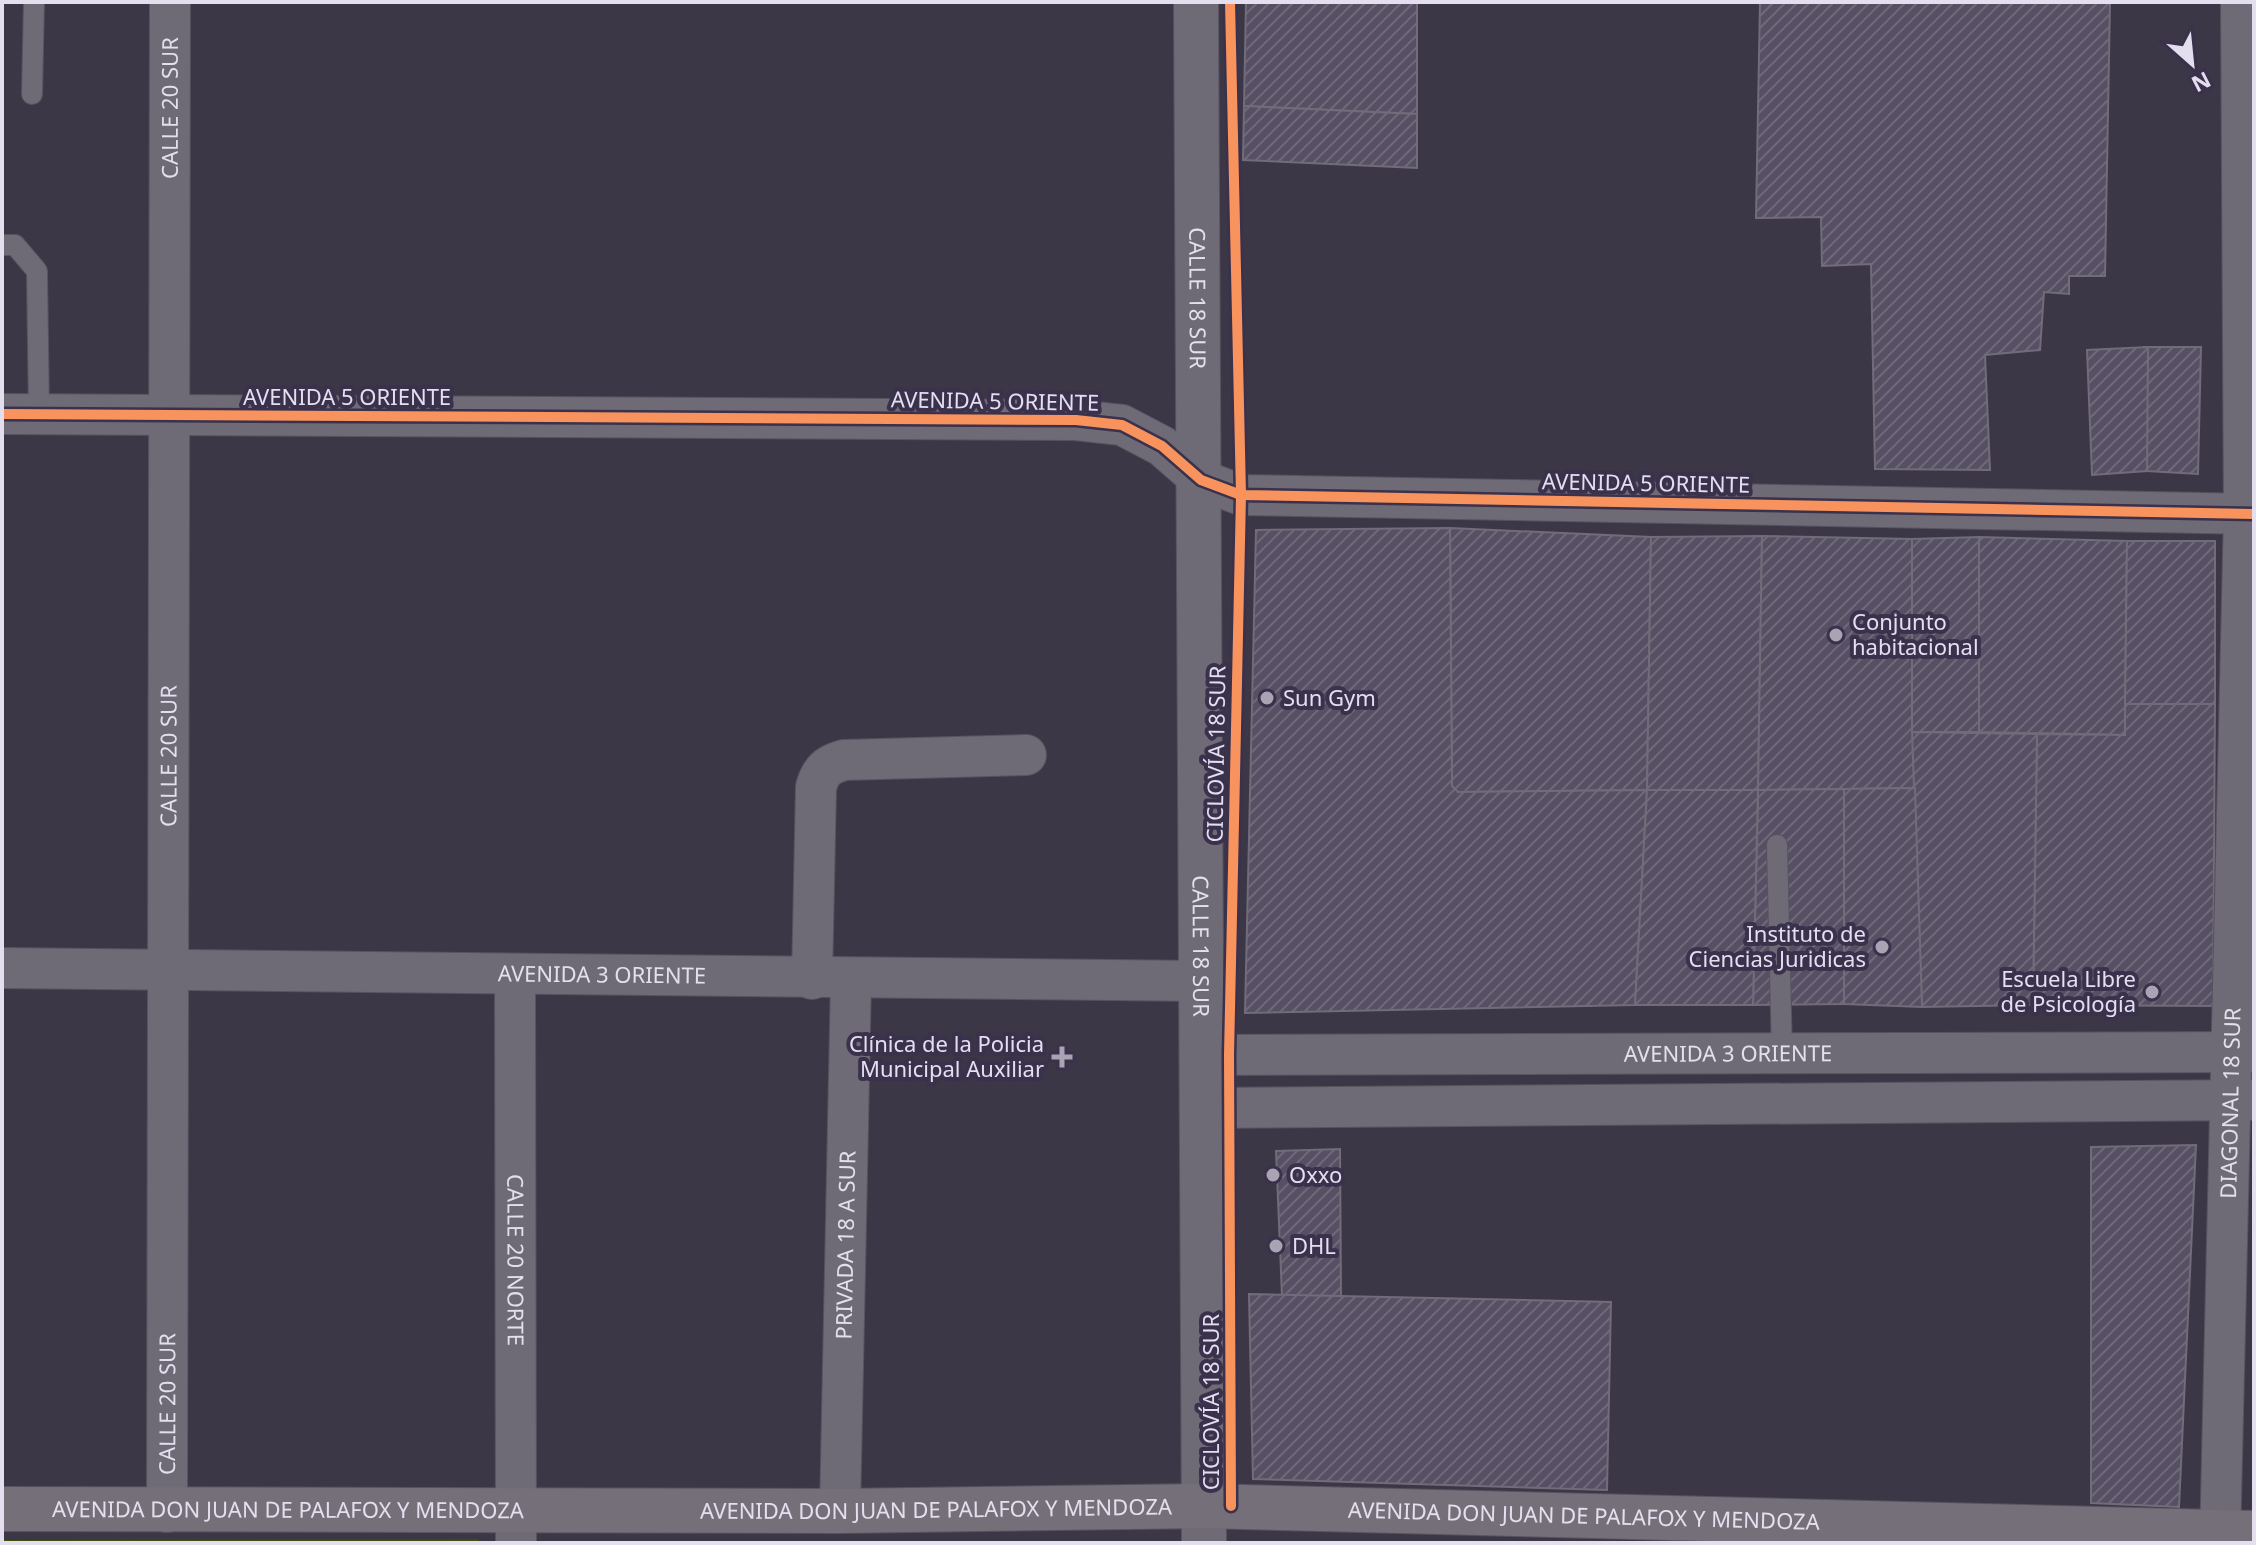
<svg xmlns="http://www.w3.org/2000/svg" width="2256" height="1545" font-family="'Noto Sans',sans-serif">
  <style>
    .park { fill: url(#park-tufts) }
    .building { fill: url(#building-hatch); stroke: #706c79; stroke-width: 2 }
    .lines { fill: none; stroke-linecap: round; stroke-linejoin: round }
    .service-casing { stroke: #57535f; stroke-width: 22 }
    .minor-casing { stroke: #57535f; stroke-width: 42 }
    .tertiary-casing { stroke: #57535f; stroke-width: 46 }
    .secondary-casing { stroke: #57535f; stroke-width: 46 }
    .service { stroke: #6e6b76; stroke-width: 20 }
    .minor { stroke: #6e6b76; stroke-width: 40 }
    .tertiary { stroke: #6e6b76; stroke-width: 44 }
    .secondary { stroke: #756f79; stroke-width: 44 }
    .cycleway-casing { stroke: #3a314c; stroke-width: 15 }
    .cycleway { stroke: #f8935d; stroke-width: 10 }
    .poi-dot { fill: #a9a4b4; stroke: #3a314c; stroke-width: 3 }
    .labels { text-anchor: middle; stroke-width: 8; stroke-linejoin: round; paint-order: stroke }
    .street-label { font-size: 22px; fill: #e3dfef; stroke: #3a314c }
    .poi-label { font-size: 22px; fill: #e3dfef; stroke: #3a314c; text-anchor: start }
  </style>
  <defs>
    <pattern id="park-tufts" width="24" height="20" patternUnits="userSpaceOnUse" patternTransform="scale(2)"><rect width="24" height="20" fill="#3f4f10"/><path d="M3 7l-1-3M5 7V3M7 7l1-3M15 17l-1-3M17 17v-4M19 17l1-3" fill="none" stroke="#5b6833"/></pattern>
    <pattern id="building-hatch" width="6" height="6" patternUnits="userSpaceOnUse" patternTransform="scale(2)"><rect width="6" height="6" fill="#575064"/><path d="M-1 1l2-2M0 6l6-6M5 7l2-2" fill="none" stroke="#6f697a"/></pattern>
  </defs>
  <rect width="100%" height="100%" fill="#3c3746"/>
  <polygon class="park" points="479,1539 479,1543 2,1543 2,1540"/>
  <g class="building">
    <polygon points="1246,2 1417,2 1417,114 1244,106"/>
    <polygon points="1760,2 2110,2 2105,276 2069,276 2069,294 2044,292 2040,350 1985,355 1990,470 1875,469 1871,264 1822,266 1821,217 1756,218"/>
    <polygon points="1244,106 1417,114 1417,168 1243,160"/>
    <polygon points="2144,347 2201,347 2198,474 2147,471"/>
    <polygon points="2148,347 2147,471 2092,475 2087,350"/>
    <polygon points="1450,528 1651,537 1647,790 1458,792 1452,786"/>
    <polygon points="1450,528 1452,786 1458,792 1647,790 1635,1005 1245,1013 1256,530"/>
    <polygon points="1762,536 1758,790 1647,790 1651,537"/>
    <polygon points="1762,536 1912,539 1915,788 1758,790"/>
    <polygon points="1979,537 2127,541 2125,735 1979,732"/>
    <polygon points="1979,537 1979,732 1912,732 1912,539"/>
    <polygon points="2127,541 2215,541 2215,704 2125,704"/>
    <polygon points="2125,704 2215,704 2213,1006 2033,1005 2037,734 2125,735"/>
    <polygon points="1912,732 2037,734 2033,1005 1922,1007"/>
    <polygon points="1915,788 1922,1007 1844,1004 1844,789"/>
    <polygon points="1844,789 1844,1004 1753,1005 1758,790"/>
    <polygon points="1647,790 1758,790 1753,1005 1635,1005"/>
    <polygon points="2196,1145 2179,1507 2091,1503 2091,1147"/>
    <polygon points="1340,1149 1341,1298 1282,1296 1276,1151"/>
    <polygon points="1249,1294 1611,1302 1607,1490 1253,1479"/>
  </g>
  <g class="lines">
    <g class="service-casing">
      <g id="service">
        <polyline points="32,94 34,2"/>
        <polyline points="2,245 15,245 37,271 39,414"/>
        <polyline points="1777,845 1782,1054"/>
      </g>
    </g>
    <g class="minor-casing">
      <g id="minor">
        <polyline points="2,414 1076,420 1122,425 1162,446 1201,480 1241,495 2254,514"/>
        <path id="s1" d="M2 968 1203 981"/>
        <path id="s2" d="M515 976 516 1543"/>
        <path d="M812 979 816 787C821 770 827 765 844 760L1026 755"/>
        <path id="s3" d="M1204 1055 2254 1052"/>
        <polyline points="1204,1108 2254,1100"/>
        <path id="s4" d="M840 1511 851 979"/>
        <path id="s5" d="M167 1512 170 2"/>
        <path id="s6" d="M2220 1543 2244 514 2241 2"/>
      </g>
    </g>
    <g class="tertiary-casing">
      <g id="tertiary">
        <path id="s7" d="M1196 2 1204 1543"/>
      </g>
    </g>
    <g class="secondary-casing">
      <g id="secondary">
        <path id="s8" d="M2 1509 840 1511 1204 1506 2254 1533"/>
      </g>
    </g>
    <use href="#service" class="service"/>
    <use href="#minor" class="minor"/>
    <use href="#tertiary" class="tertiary"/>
    <use href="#secondary" class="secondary"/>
    <g class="cycleway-casing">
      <g id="cycleway">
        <polyline points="1230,2 1241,495 1229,1055 1231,1506"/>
        <polyline points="2,414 1076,420 1122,425 1162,446 1201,480 1241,495 2254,514"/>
      </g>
    </g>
    <use href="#cycleway" class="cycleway"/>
  </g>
  <g class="poi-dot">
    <circle cx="1836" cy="635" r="8"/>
    <circle cx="1267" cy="698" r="8"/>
    <circle cx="1882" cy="947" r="8"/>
    <circle cx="2152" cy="992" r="8"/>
    <path d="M1058 1045h8v8h8v8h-8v8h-8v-8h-8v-8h8z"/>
    <circle cx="1273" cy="1175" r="8"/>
    <circle cx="1276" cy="1246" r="8"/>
  </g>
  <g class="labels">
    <g class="street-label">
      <text dy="8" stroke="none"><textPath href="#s5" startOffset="1404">CALLE 20 SUR</textPath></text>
      <text dy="8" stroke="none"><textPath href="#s7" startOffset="296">CALLE 18 SUR</textPath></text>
      <text x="347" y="405">AVENIDA 5 ORIENTE</text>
      <text transform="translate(995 401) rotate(1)" y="8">AVENIDA 5 ORIENTE</text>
      <text transform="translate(1646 483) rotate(1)" y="8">AVENIDA 5 ORIENTE</text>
      <text transform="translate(1216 754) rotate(-89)" y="8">CICLOVÍA 18 SUR</text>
      <text dy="8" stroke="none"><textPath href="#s5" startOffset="756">CALLE 20 SUR</textPath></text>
      <text dy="8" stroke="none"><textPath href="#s7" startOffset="944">CALLE 18 SUR</textPath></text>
      <text dy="8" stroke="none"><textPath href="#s1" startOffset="600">AVENIDA 3 ORIENTE</textPath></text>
      <text dy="8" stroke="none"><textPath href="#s3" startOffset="524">AVENIDA 3 ORIENTE</textPath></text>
      <text dy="8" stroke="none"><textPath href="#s6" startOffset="440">DIAGONAL 18 SUR</textPath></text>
      <text dy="8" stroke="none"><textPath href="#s4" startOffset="266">PRIVADA 18 A SUR</textPath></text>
      <text dy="8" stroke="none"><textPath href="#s2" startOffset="284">CALLE 20 NORTE</textPath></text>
      <text transform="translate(1211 1402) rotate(-90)" y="8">CICLOVÍA 18 SUR</text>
      <text dy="8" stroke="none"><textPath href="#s5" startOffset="108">CALLE 20 SUR</textPath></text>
      <text dy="8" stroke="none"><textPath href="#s8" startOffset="934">AVENIDA DON JUAN DE PALAFOX Y MENDOZA</textPath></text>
      <text dy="8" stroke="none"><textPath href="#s8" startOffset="286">AVENIDA DON JUAN DE PALAFOX Y MENDOZA</textPath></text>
      <text dy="8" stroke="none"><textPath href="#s8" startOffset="1582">AVENIDA DON JUAN DE PALAFOX Y MENDOZA</textPath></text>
    </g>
    <g class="poi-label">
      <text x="1852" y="630">Conjunto<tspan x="1852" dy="25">habitacional</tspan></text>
      <text x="1283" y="706">Sun Gym</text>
      <text x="1866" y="942" text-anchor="end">Instituto de<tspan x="1866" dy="25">Ciencias Juridicas</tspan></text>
      <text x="2136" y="987" text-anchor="end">Escuela Libre<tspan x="2136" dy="25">de Psicología</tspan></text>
      <text x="1044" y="1052" text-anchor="end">Clínica de la Policia<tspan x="1044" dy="25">Municipal Auxiliar</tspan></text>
      <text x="1289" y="1183">Oxxo</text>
      <text x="1292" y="1254">DHL</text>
    </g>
  </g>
  <rect width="2256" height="1545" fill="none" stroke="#e3dfef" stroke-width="8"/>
  <g transform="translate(2192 64) rotate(153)" stroke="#3a314c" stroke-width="6" paint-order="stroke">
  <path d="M0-6L14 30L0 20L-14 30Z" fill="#e3dfef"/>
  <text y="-12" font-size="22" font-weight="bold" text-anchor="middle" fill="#e3dfef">N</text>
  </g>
</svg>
